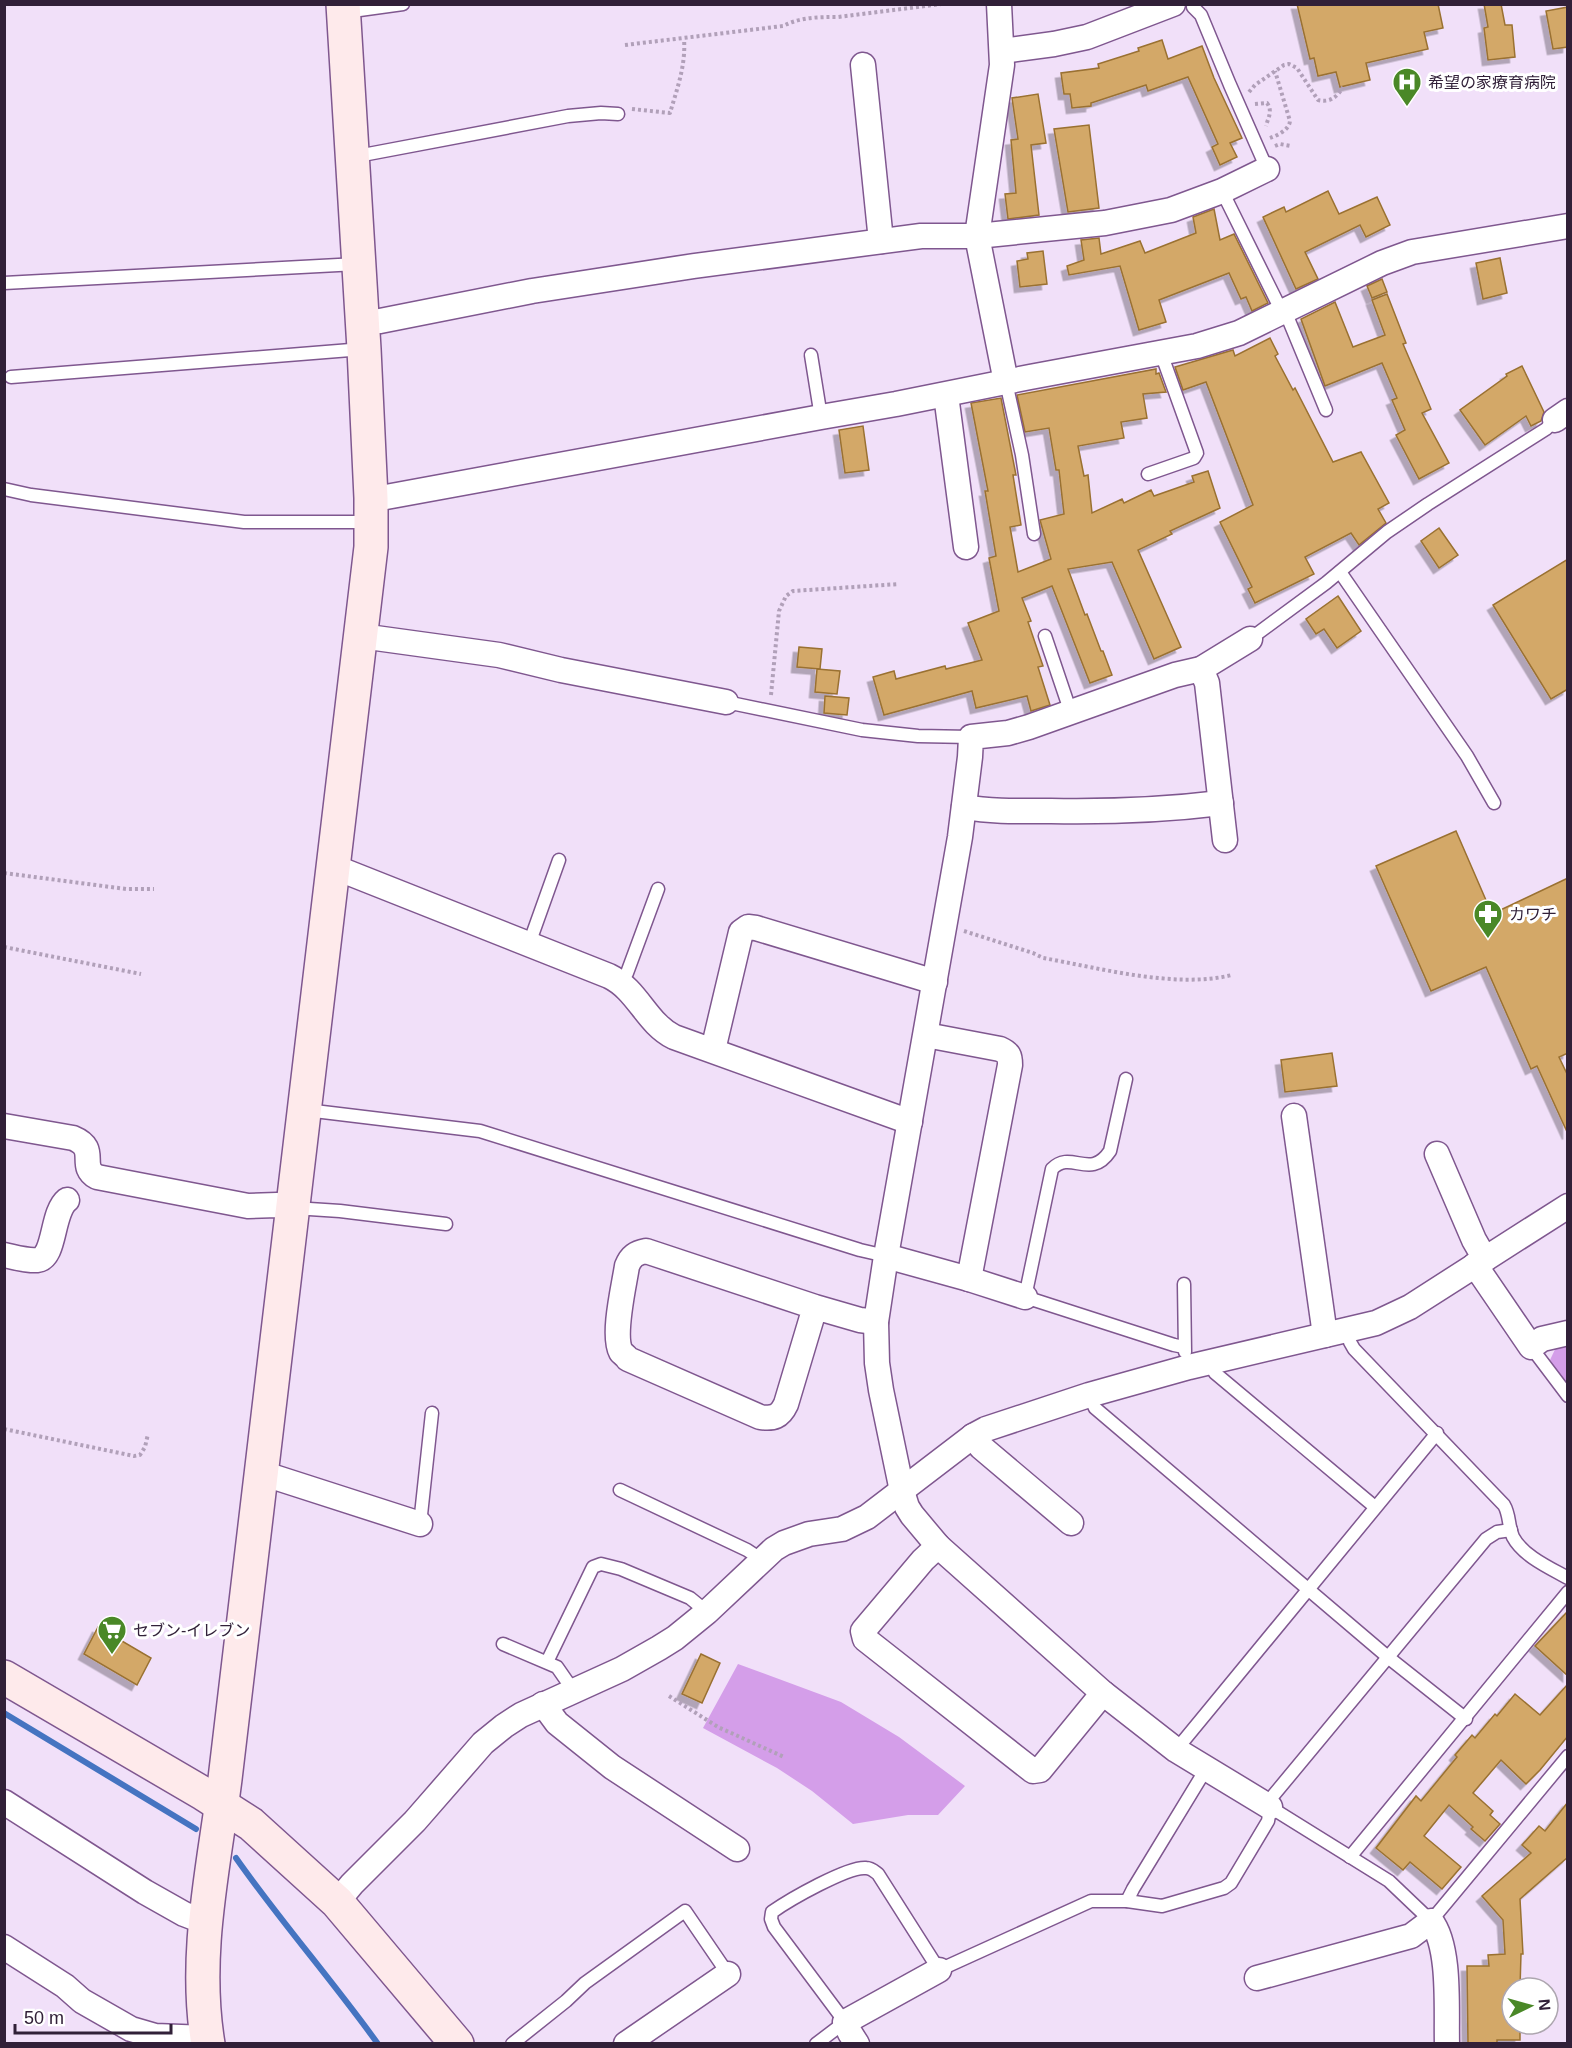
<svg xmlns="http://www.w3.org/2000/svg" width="1572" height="2048" font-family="Helvetica,'Noto Sans JP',sans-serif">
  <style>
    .green { fill: #d49ee9 }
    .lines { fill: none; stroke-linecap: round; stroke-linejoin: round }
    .stream { stroke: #4574c1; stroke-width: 6 }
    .building { fill: #d3a868; stroke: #9a7131; stroke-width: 1.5; filter: url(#shadow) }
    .lane-casing { stroke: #7f578f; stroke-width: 15 }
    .street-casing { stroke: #7f578f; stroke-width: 27 }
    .secondary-casing { stroke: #7f578f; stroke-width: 36 }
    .path { stroke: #b1a0b9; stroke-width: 4; stroke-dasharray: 3 3; stroke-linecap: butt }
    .lane { stroke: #fff; stroke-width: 12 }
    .street { stroke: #fff; stroke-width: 24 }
    .secondary { stroke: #feeaeb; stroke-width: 33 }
    .labels { text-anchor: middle; stroke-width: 6; stroke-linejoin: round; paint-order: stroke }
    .poi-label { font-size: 16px; fill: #312038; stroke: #fff; text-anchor: start }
  </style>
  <defs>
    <filter id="shadow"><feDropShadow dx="-5.5" dy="5.5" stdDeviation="0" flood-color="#0004"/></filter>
  </defs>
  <rect width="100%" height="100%" fill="#f1e0f9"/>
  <g class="green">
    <polygon points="1567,1339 1567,1386 1550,1360 1559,1341"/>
    <polygon points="738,1664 841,1702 899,1737 965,1786 938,1815 908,1815 853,1824 812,1791 777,1768 703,1728"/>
  </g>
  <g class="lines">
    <g class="stream">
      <polyline points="4,1713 196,1829"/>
      <path d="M236 1858C281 1922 332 1980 378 2044"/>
    </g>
  </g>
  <g class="building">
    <polygon points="1297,4 1438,4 1443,28 1424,32 1428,49 1366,63 1370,80 1340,87 1336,72 1318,76 1314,58 1310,59"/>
    <polygon points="1484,4 1501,4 1505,25 1512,25 1515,57 1488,60 1484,28 1488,27"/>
    <polygon points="1568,7 1568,47 1553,49 1546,11"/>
    <polygon points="1162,40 1168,59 1202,46 1214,78 1242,138 1230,143 1237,157 1220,165 1212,147 1218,144 1188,77 1148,91 1146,85 1091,103 1091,106 1072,108 1070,94 1064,94 1061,73 1099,68 1098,64 1139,51 1138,48"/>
    <polygon points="1038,94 1046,143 1031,145 1039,215 1008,219 1005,194 1016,193 1011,140 1018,139 1012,98"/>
    <polygon points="1089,125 1099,208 1068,212 1054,129"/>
    <polygon points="1328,191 1339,214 1377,197 1390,225 1366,237 1360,225 1305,252 1318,279 1296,289 1263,217 1284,207 1286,212"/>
    <polygon points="1214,209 1220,240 1234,234 1268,303 1252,311 1246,297 1241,299 1229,273 1159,300 1166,322 1139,330 1120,266 1069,275 1067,266 1084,260 1081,240 1099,238 1101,254 1140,241 1145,253 1196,233 1193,217"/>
    <polygon points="1043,251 1047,284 1020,287 1017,261 1028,259 1027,253"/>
    <polygon points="1500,258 1507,293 1483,299 1476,263"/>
    <polygon points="1382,279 1387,292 1372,298 1367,286"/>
    <polygon points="1387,294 1406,343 1403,344 1431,409 1422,413 1449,463 1419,479 1396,435 1405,430 1392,400 1397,398 1382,363 1325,386 1301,319 1335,302 1353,347 1385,335 1372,300"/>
    <polygon points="1270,338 1278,354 1275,356 1293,390 1295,388 1333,462 1361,452 1389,503 1378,509 1386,523 1359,545 1351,533 1305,557 1314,574 1255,603 1248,589 1252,587 1220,522 1253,505 1206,382 1183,390 1175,367 1233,350 1235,356"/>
    <polygon points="1522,366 1544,412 1541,421 1531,426 1526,416 1485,445 1460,410 1507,376 1506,374"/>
    <polygon points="1156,369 1156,374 1159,373 1166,392 1143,394 1147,418 1121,422 1124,438 1078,446 1084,476 1088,475 1092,513 1122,499 1124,503 1151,490 1154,496 1194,482 1192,476 1208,471 1220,508 1170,531 1172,534 1138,550 1181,647 1154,659 1112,562 1068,569 1085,615 1087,614 1101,651 1103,651 1112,675 1090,683 1052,586 1022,598 1031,621 1028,622 1043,666 1038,667 1050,705 1031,711 1027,696 976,708 972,691 884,715 873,677 894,671 896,679 945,666 946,669 982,660 968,623 999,611 989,558 996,556 985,491 988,491 971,403 1001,398 1016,475 1013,475 1021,525 1010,527 1018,572 1051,559 1040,520 1064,514 1059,470 1056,470 1049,428 1025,432 1017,395"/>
    <polygon points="863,426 869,470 845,473 839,430"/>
    <polygon points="1439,528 1458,555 1439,568 1421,541"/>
    <polygon points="1568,559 1568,689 1551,699 1493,605"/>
    <polygon points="1338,596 1361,631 1337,648 1324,629 1316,634 1306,619"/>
    <polygon points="799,647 822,649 820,669 797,667"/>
    <polygon points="817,669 840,671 837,694 815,692"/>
    <polygon points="825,696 849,698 847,715 824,713"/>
    <polygon points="1456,831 1492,914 1568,878 1568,1053 1559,1057 1568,1076 1568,1134 1537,1066 1531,1069 1486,967 1431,991 1376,866"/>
    <polygon points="1332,1053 1337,1086 1285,1092 1281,1060"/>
    <polygon points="1568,1611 1568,1676 1535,1646"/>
    <polygon points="98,1627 151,1658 137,1685 84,1654"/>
    <polygon points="701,1654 720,1663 702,1703 682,1694"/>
    <polygon points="1568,1684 1568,1736 1540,1770 1526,1784 1501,1760 1473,1793 1493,1811 1490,1815 1500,1824 1485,1841 1471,1829 1473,1827 1449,1805 1424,1836 1461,1867 1442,1889 1410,1862 1403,1870 1376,1848 1416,1796 1421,1801 1457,1757 1455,1755 1472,1735 1475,1738 1495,1714 1497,1716 1515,1694 1540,1715"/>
    <polygon points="1568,1802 1568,1857 1520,1899 1523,1954 1521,1954 1520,1988 1512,1988 1512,2024 1520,2024 1520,2040 1497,2040 1497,2043 1468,2043 1467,1966 1489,1966 1488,1955 1505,1954 1503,1920 1482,1896 1531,1853 1522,1845 1539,1826 1545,1831"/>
  </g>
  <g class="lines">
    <g class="lane-casing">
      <g id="lane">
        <polyline points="1193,7 1201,15 1230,85 1267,169"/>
        <polyline points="345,12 403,4"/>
        <polyline points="353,156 368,154 568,116 601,113 618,114"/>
        <polyline points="1222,191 1282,312"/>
        <polyline points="4,283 357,264"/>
        <polyline points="1285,311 1326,410"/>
        <polyline points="811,355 821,417"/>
        <polyline points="11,377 363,349"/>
        <polyline points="1006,382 1022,455 1034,534"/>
        <polyline points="1148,474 1194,458 1197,453 1161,353"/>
        <polyline points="4,489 31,495 244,522 370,522"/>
        <polyline points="1340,572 1467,756 1494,803"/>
        <polyline points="1045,636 1071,713"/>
        <polyline points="1250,639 1326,583 1387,532 1428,504 1546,429 1555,420"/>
        <polyline points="726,702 862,730 918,736 971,737"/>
        <polyline points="529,944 559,860"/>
        <polyline points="620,981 627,973 658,889"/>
        <path d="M1126 1079 1110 1151C1090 1181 1071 1149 1052 1169L1025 1297 1174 1345 1184 1347"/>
        <polyline points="306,1110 480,1131 860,1250 886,1256"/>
        <polyline points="294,1208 340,1211 446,1224"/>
        <polyline points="1184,1284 1185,1352"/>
        <path d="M1348 1330 1350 1342 1354 1349 1504 1505C1510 1515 1508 1526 1513 1537 1523 1556 1550 1568 1568 1578"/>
        <polyline points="1531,1347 1568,1396"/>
        <polyline points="1209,1362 1215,1373 1375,1507"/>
        <polyline points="1089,1395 1095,1408 1389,1658 1466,1719"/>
        <polyline points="620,1490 747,1550 762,1560"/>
        <polyline points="420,1524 432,1413"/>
        <polyline points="503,1644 557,1667 573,1690"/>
        <polyline points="547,1662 593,1567 601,1564 621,1569 690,1598 707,1612"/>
        <polyline points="1176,1750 1437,1433"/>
        <polyline points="1270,1807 1389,1881 1431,1921 1568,1756"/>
        <polyline points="1350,1857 1568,1592"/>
        <polyline points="1127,1901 1133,1889 1206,1769"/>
        <polyline points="512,2044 566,2001 585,1983 685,1911 728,1974"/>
        <path d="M816 2044 845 2022 774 1927 771 1919 772 1912C789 1900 848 1866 866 1868 871 1868 874 1871 878 1874L939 1970 1091 1901H1127L1162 1906 1224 1888 1231 1883 1268 1821 1272 1797 1486 1539 1497 1532 1511 1530"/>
      </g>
    </g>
    <g class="street-casing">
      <g id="street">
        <polyline points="999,4 1002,65 977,236 1006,382"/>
        <polyline points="1002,51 1054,44 1087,37 1173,4"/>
        <polyline points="863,65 881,241"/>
        <polyline points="362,322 380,321 532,291 694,266 921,236 977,236 1105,223 1171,210 1222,191 1267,169"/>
        <polyline points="946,395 966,547"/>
        <polyline points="1555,420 1568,411"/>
        <polyline points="371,498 386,497 821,417 896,404 1030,377 1197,346 1239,333 1382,263 1412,252 1568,226"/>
        <polyline points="361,636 499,655 561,670 726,702"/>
        <polyline points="1250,639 1201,669 1175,675 1029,727 1008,733 971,737 970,757 960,837 886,1256 876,1322 877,1363 881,1390 902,1491 907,1507 912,1515 938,1546 1103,1693 1176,1750 1270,1807"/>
        <polyline points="1201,669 1207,683 1225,840"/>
        <path d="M964 807C993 812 1022 811 1051 811 1109 812 1164 810 1221 803"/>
        <path d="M334 867 609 976C638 990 646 1023 674 1037L910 1122"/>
        <path d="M926 1035 1000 1049C1009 1053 1010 1056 1010 1065L969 1279"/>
        <polyline points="713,1050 741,932 748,927 756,928 935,982"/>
        <polyline points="1294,1116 1325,1335"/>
        <path d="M4 1126 73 1138C100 1149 77 1166 97 1177L248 1206 277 1205 293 1208"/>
        <polyline points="1437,1154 1474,1240 1485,1259"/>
        <path d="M4 1255C14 1257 27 1261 37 1260 56 1258 51 1213 67 1200"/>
        <polyline points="886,1256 969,1279 1025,1297"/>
        <polyline points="1475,1265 1531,1347 1542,1339 1568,1333"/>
        <path d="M815 1307 786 1404C780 1417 773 1419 760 1417L628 1359C628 1358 622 1353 621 1352 612 1335 624 1286 627 1266 631 1256 636 1253 646 1251L815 1307 860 1320 876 1322"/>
        <polyline points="973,1436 981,1447 1071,1523"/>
        <polyline points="261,1471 274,1477 420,1524"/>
        <polyline points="938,1546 923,1560 863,1631 865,1639 1033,1771 1040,1770 1103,1693"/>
        <polyline points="543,1704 557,1723 612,1767 737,1849"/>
        <polyline points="4,1802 145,1892 184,1914 205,1922"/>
        <polyline points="337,1902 352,1884 415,1821 483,1743 504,1726 521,1715 622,1669 659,1648 675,1638 707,1612 774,1549 784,1543 809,1534 842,1529 867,1517 973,1436 986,1429 1089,1395 1189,1367 1376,1323 1410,1307 1568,1206"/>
        <polyline points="4,1947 65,1986 82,2001 131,2029 155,2036 207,2038"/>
        <path d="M1257 1978 1411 1936 1431 1921C1451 1947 1446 2010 1447 2044"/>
        <polyline points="626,2044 728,1974"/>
        <polyline points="857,2044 850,2033 845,2022 939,1970"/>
      </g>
    </g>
    <g class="secondary-casing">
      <g id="secondary">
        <polyline points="4,1677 204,1794 251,1824 337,1902 457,2044"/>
        <path d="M208 2044C193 1954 214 1867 225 1779L371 547V498L364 349 343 4"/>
      </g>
    </g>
    <g class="path">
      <path d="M625 45 783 26C801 17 818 17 838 17L941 4"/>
      <path d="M1249 92 1255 85 1284 65 1289 64 1297 68 1318 100C1330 103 1337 97 1343 87"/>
      <path d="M1255 104 1267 103C1273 111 1268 118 1266 126"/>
      <path d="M632 109 670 113C677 89 686 65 684 39"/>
      <path d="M1270 138C1278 135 1289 130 1290 121L1275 71"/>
      <polyline points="1275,146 1280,144 1291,146"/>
      <polyline points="771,695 779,611 786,596 793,591 899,584"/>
      <polyline points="4,873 126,889 154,889"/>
      <path d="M964 931 1033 953 1043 958C1100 968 1175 989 1232 975"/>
      <polyline points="4,947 141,974"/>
      <polyline points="4,1429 134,1456 140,1455 145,1447 148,1434"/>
      <polyline points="669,1696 718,1727 784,1757"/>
    </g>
    <use href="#lane" class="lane"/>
    <use href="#street" class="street"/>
    <use href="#secondary" class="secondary"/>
  </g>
  <defs>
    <g id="hospital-pin" transform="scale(1.5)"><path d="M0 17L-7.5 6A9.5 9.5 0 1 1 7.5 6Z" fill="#4a8827" stroke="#fff"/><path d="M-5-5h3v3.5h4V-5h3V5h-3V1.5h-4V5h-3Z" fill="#fff"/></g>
    <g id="pharmacy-pin" transform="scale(1.5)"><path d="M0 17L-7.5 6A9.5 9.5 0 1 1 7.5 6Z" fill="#4a8827" stroke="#fff"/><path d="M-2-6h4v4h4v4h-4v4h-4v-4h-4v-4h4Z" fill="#fff"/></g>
    <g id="supermarket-pin" transform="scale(1.5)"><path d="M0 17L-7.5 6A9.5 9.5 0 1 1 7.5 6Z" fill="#4a8827" stroke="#fff"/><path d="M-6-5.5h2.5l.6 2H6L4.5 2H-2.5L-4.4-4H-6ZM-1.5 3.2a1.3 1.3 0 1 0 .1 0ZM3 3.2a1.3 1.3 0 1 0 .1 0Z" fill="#fff"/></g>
  </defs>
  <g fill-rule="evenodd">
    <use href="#hospital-pin" x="1407" y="82"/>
    <use href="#pharmacy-pin" x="1488" y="914"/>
    <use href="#supermarket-pin" x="112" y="1630"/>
  </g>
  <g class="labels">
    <g class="poi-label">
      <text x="1428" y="88">希望の家療育病院</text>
      <text x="1509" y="920">カワチ</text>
      <text x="133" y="1636">セブン-イレブン</text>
    </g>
  </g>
  <rect width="1572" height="2048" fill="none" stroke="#312038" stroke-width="12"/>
  <g transform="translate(1530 2006) rotate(85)"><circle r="28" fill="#ffffff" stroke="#ada6af" stroke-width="1.5"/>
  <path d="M0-4.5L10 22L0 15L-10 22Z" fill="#4a8827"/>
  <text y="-9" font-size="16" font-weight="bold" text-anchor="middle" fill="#312038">N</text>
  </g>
  <path d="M15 2024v9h156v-9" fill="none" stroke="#312038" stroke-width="3"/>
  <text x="24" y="2024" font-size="18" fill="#312038" stroke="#ffffff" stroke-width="4.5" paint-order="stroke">50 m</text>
</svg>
